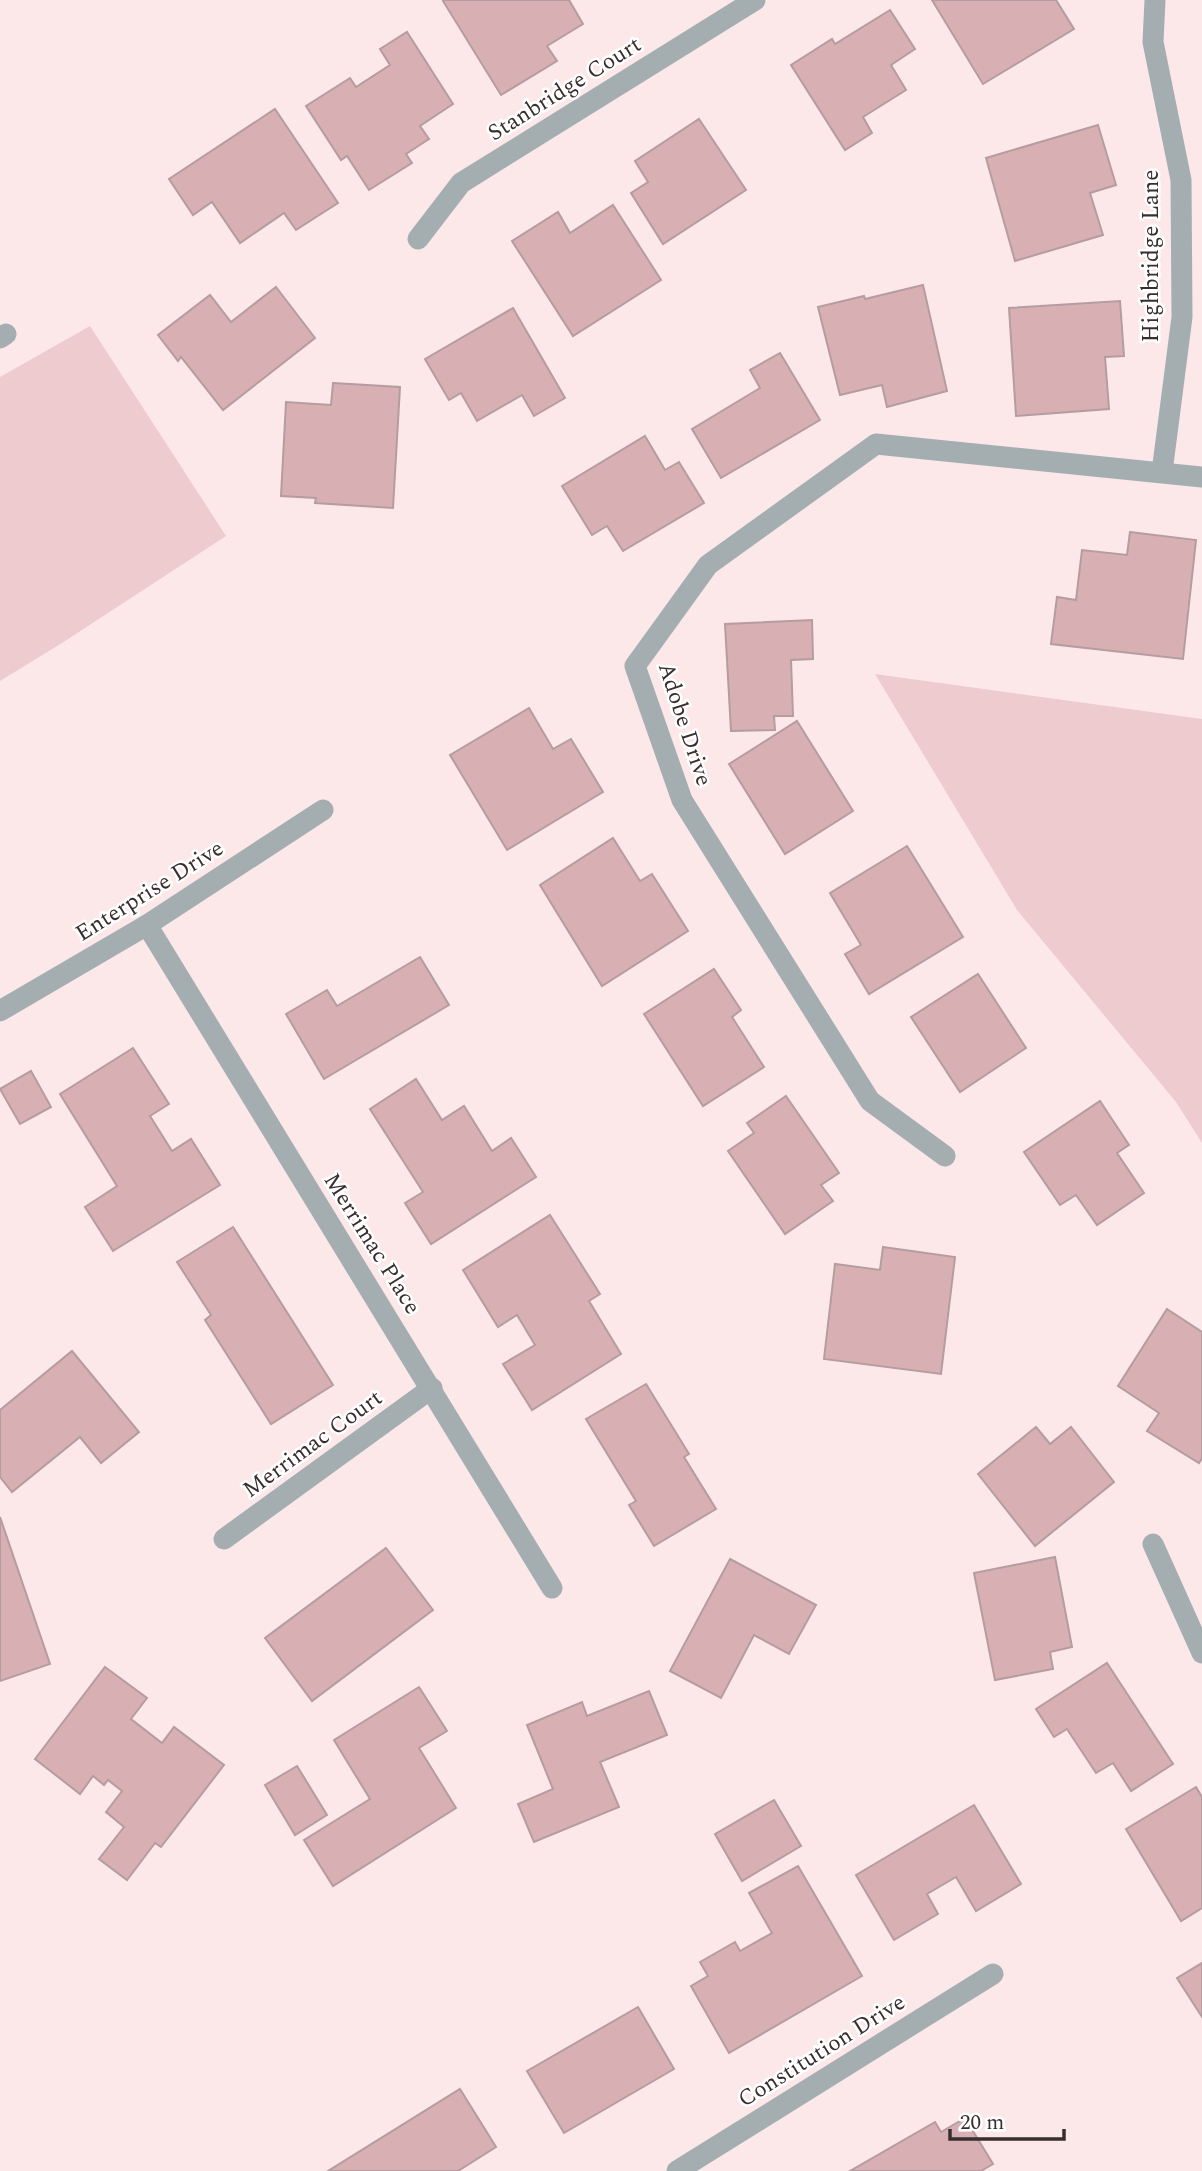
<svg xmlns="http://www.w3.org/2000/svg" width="1202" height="2171" font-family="Spectral,serif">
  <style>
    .green { fill: #edcbce }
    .building { fill: #d8b0b4; stroke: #b49c9f; stroke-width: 2 }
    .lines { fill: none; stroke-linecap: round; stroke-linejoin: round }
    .minor { stroke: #a4aeb1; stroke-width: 21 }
    .labels { text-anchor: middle; stroke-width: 5; stroke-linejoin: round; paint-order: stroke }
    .street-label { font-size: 23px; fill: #382e2f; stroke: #fff }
  </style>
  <rect width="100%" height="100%" fill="#fce8e9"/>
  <g class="green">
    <polygon points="90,326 226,536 62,643 0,681 0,377"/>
    <polygon points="875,674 1202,719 1202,1143 1176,1102 1017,910"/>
  </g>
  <g class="building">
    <polygon points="445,0 569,0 583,24 547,46 557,61 501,95 443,1"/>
    <polygon points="932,0 1056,0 1074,29 983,84"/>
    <polygon points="890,10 915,49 891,65 906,90 863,117 872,133 845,150 791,65 832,39 835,44"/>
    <polygon points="407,32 453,104 420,126 429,139 406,154 412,163 369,190 347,156 341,160 306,106 350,78 356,87 390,65 380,49"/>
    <polygon points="275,109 338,203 296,230 284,213 240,243 212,202 193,215 169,179"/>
    <polygon points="699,119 746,190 663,244 631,193 648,182 635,161"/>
    <polygon points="1098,125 1116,185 1090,193 1103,235 1015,261 986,158"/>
    <polygon points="613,205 661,280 573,336 512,241 558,212 570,233"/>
    <polygon points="923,285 947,391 887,407 882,385 840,395 818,307 864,296 865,299"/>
    <polygon points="276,287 315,338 223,410 181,357 178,361 158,335 210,295 231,322"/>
    <polygon points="1120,301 1124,356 1105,357 1109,409 1016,416 1009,308"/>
    <polygon points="513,308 565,398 534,416 522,395 477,421 461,393 449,400 425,359"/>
    <polygon points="780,353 820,420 721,478 692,429 760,388 750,370"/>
    <polygon points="333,383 400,387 393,508 315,503 316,498 281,496 286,402 331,405"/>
    <polygon points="645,436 665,470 679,462 704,503 623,551 607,526 592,535 562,486"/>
    <polygon points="1130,532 1196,540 1183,659 1051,644 1057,597 1076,600 1082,550 1127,555"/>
    <polygon points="812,620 813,659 791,660 793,716 774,716 775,730 731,731 725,624"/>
    <polygon points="529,708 553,749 571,739 603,792 507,850 450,755"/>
    <polygon points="797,721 853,811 785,854 729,764"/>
    <polygon points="613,838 640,881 652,874 688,931 602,986 540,885"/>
    <polygon points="907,846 963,937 869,994 845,954 861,945 830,893"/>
    <polygon points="420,957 449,1005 324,1079 286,1014 327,990 337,1006"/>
    <polygon points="714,969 741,1010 732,1017 764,1067 703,1106 644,1014"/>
    <polygon points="978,974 1026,1048 960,1092 911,1017"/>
    <polygon points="133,1048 169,1104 150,1116 172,1151 191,1139 220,1185 113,1251 85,1207 117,1186 60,1094"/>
    <polygon points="31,1071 51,1107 20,1124 0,1089"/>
    <polygon points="416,1079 442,1120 464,1106 492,1151 511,1138 536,1177 431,1244 405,1203 423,1192 370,1109"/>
    <polygon points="786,1096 839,1173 821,1185 833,1201 785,1234 728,1151 754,1133 747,1123"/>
    <polygon points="1100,1101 1129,1145 1117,1153 1144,1193 1097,1225 1076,1195 1060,1205 1024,1152"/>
    <polygon points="550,1215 600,1294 589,1301 621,1354 532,1410 503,1364 535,1345 517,1315 498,1327 463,1270"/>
    <polygon points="233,1227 333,1385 271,1424 205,1320 211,1315 177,1262"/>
    <polygon points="883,1247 955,1257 941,1374 824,1359 835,1264 880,1270"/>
    <polygon points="1167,1309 1202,1332 1202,1458 1199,1463 1147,1431 1159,1413 1118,1386"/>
    <polygon points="72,1351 139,1432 101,1463 80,1437 12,1492 0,1477 0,1410"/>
    <polygon points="646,1384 689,1454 684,1457 716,1509 654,1546 629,1505 636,1501 586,1419"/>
    <polygon points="1036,1427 1050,1444 1071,1427 1114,1482 1035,1546 978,1474"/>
    <polygon points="0,1517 50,1664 0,1681"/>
    <polygon points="386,1548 433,1610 312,1701 265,1638"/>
    <polygon points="1055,1557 1072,1647 1050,1652 1053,1669 995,1680 974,1573"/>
    <polygon points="730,1559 816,1605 789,1654 754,1635 721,1698 670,1671"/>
    <polygon points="1107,1663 1173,1764 1131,1791 1113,1763 1096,1773 1067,1729 1054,1737 1036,1709"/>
    <polygon points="105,1667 147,1698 131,1719 162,1743 174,1727 224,1765 161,1847 155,1843 127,1880 99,1859 124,1827 106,1812 122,1791 108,1780 104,1785 93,1776 80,1794 35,1759"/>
    <polygon points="419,1687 447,1731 419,1748 456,1808 333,1886 304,1840 370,1799 334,1740"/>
    <polygon points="649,1691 667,1735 600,1762 619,1807 534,1842 518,1804 553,1789 527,1725 582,1702 587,1716"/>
    <polygon points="297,1766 327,1815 295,1835 265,1785"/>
    <polygon points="1196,1787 1202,1797 1202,1908 1181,1921 1126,1829"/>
    <polygon points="774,1800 801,1846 742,1881 715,1834"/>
    <polygon points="974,1805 1021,1884 976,1911 956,1877 927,1894 938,1914 894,1940 856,1875"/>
    <polygon points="798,1866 862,1976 729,2053 691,1986 708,1976 700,1962 735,1942 740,1951 772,1933 749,1893"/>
    <polygon points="1202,1963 1202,2017 1177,1978"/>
    <polygon points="638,2007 674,2069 564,2133 527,2071"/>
    <polygon points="460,2089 496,2147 458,2171 328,2171"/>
    <polygon points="965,2118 993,2164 981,2171 850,2171 935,2122 941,2132"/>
  </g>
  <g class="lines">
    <g class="minor">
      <polyline points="1155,0 1153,42 1181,180 1182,317 1162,472"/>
      <polyline points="418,239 461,183 755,0"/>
      <polyline points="0,338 6,334"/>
      <polyline points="147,925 552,1588"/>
      <polyline points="0,1011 147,925 323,810"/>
      <polyline points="945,1156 870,1101 682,800 635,666 708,565 876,444 1202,477"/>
      <polyline points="224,1539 432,1388"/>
      <polyline points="1153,1544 1202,1653"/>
      <polyline points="677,2171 993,1974"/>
    </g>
  </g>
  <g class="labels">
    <g class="street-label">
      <text transform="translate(564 88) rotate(-32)" y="8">Stanbridge Court</text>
      <text transform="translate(1150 256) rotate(-90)" y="8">Highbridge Lane</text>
      <text transform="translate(686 724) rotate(72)" y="8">Adobe Drive</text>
      <text transform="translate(149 890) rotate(-32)" y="8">Enterprise Drive</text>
      <text transform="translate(373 1243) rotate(58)" y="8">Merrimac Place</text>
      <text transform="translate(312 1443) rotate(-36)" y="8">Merrimac Court</text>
      <text transform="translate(821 2050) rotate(-32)" y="8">Constitution Drive</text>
    </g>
  </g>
  <path d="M950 2129v10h114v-10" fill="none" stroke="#382e2f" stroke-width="3.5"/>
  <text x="960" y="2129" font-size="21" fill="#382e2f" stroke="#ffffff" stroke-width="5" paint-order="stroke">20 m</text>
</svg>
